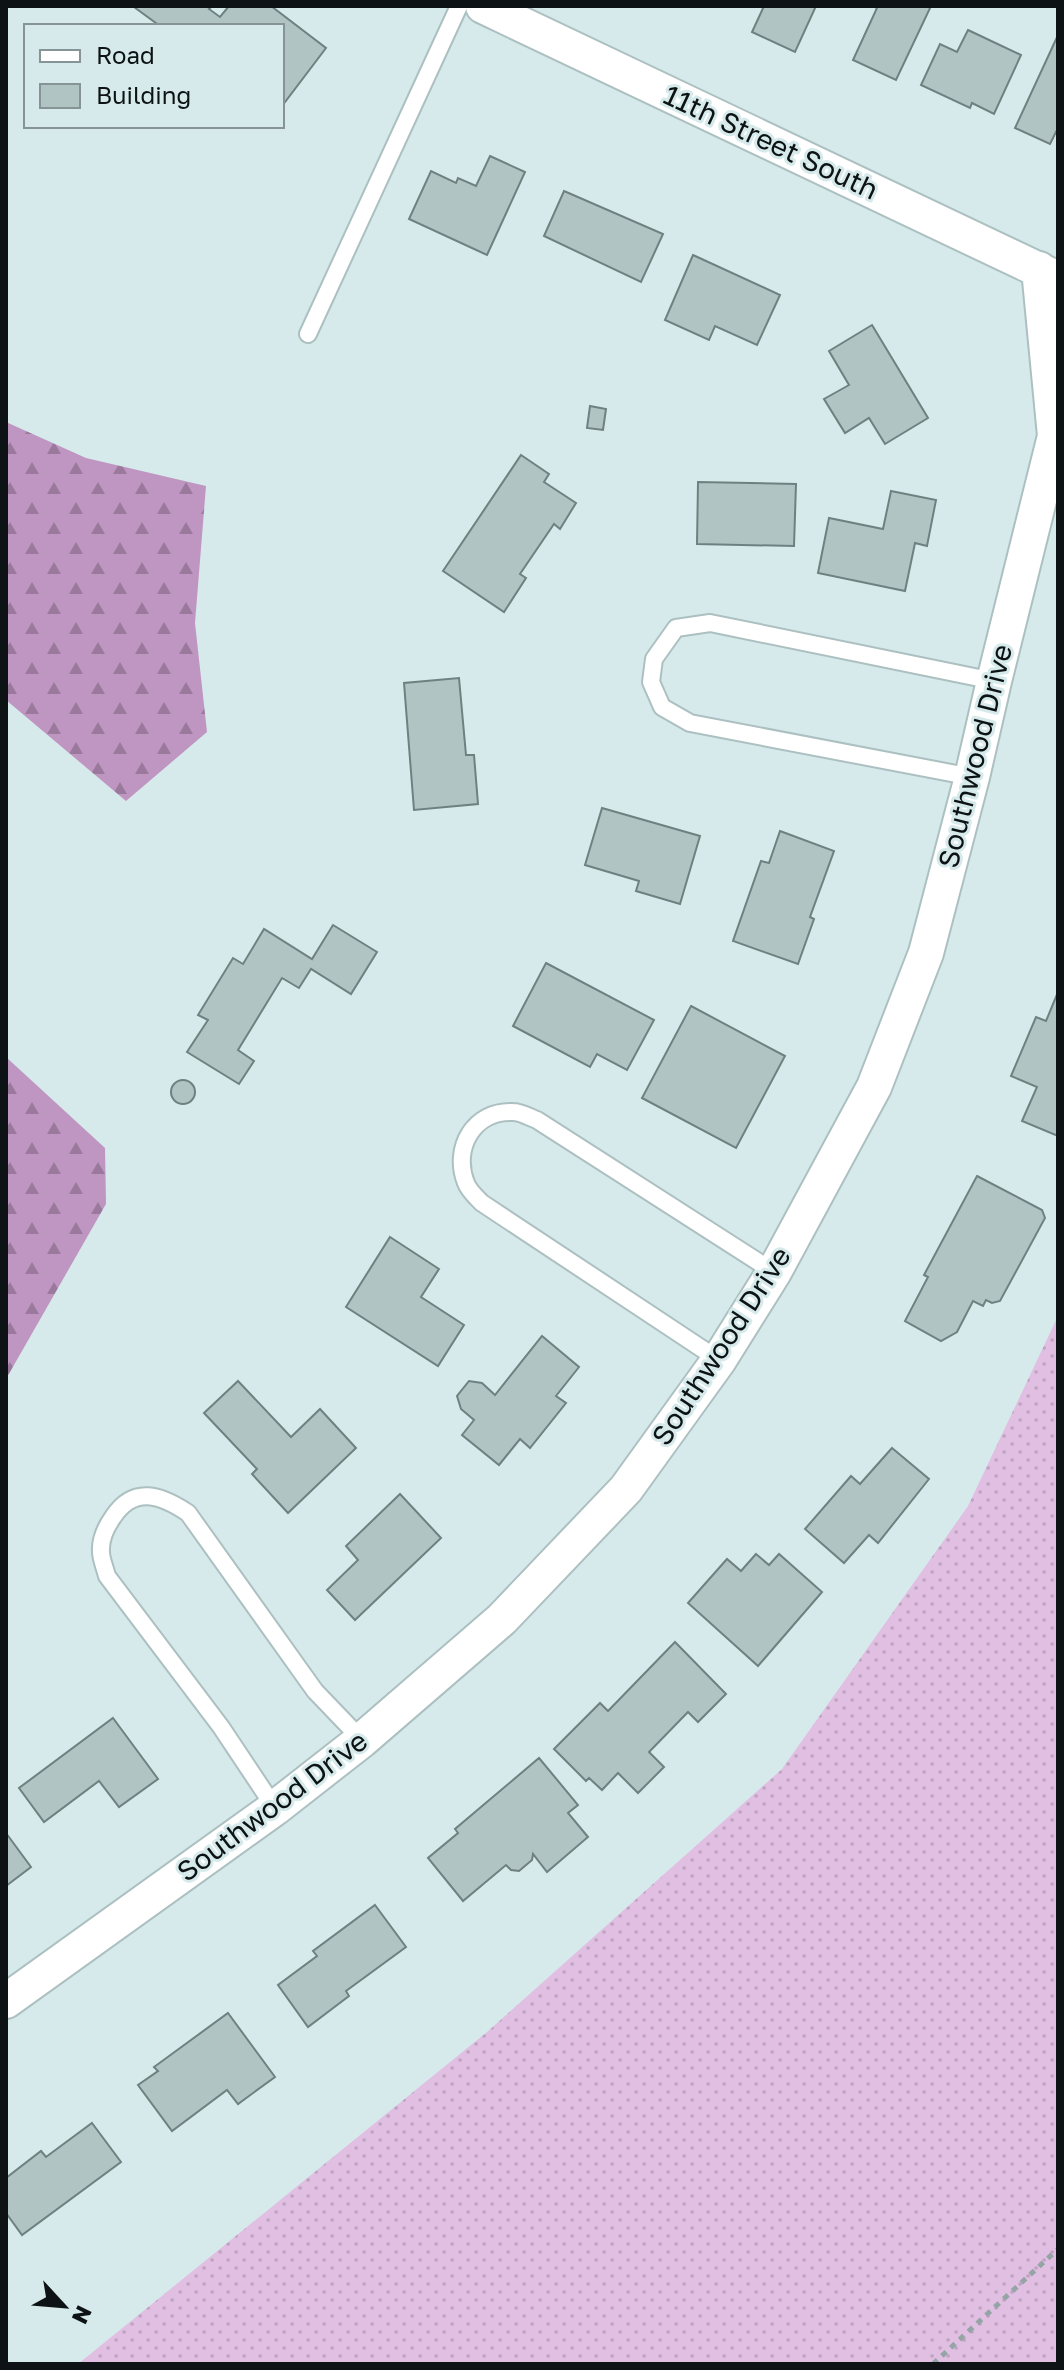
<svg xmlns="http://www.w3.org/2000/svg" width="1064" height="2370" font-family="'Golos Text',sans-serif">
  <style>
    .grass { fill: url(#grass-dots) }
    .forest { fill: url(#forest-firs) }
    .building { fill: #b1c4c4; stroke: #6f8081; stroke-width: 2 }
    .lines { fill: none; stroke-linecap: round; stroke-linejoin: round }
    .lane-casing { stroke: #adc0c1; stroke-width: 20 }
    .street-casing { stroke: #adc0c1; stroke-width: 38 }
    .path { stroke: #95a4a5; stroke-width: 5; stroke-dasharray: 6 6; stroke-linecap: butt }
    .lane { stroke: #fff; stroke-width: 16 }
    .street { stroke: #fff; stroke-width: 34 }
    .labels { text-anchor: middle; stroke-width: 6; stroke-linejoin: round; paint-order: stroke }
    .street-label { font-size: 28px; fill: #0d1314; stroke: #d7eaeb }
  </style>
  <defs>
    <pattern id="grass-dots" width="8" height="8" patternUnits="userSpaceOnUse" patternTransform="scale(2)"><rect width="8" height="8" fill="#e0bfe2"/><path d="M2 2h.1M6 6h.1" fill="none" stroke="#bfa3c1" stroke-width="1.8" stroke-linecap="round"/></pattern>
    <pattern id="forest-firs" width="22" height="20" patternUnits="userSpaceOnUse" patternTransform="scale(2)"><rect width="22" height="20" fill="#bf96c1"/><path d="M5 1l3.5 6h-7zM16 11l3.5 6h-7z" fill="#9a799c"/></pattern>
  </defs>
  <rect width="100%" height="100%" fill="#d7eaeb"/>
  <polygon class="grass" points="1058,1316 1058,2364 78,2364 487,2032 782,1769 968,1506"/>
  <g class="forest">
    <polygon points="6,422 86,458 206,486 195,623 207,732 126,801 6,700"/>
    <polygon points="6,1057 105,1148 106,1204 6,1379"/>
  </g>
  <g class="building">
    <polygon points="212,6 209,9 220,17 229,6 271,6 326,48 282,106 282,26 160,26 134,7"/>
    <polygon points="764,6 816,6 795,52 752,32"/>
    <polygon points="873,6 931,6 896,80 853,60 877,8"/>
    <polygon points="968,30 1021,55 994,114 972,103 970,108 921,85 940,44 957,52"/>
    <polygon points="1058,35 1058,128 1050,144 1015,128"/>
    <polygon points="490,156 525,172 487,255 409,219 431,171 456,183 458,178 476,186"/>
    <polygon points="564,191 663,234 641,282 544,236"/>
    <polygon points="693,255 780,295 757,345 715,326 709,340 665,320"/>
    <polygon points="872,325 928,418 885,444 869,418 845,433 824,399 849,385 829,351"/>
    <polygon points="590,406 606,409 603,430 587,428"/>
    <polygon points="521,455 549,474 544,482 576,503 560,529 554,524 520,574 526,578 504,612 443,571"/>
    <polygon points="698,482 796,484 794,546 697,544"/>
    <polygon points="891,491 936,500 927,546 915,543 905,591 818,573 829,518 883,529"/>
    <polygon points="459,678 466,755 474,755 478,804 414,810 404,683"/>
    <polygon points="602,808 700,836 680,904 636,891 639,881 585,865"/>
    <polygon points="780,831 834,851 810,917 814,919 798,964 733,941 761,861 769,863"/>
    <polygon points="333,925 377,952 351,994 311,969 299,988 282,978 238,1050 254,1061 239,1084 187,1052 208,1020 198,1015 233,958 243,964 264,929 312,959"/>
    <polygon points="546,963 654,1020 627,1070 597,1054 590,1067 513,1026"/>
    <polygon points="1058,992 1058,1136 1022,1121 1037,1087 1011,1076 1036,1017 1046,1021"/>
    <polygon points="691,1006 785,1056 736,1148 642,1098"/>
    <circle cx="183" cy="1092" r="12"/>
    <polygon points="977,1176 1042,1210 1045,1218 1000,1301 992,1303 986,1300 983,1306 973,1301 957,1332 941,1341 905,1321 928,1277 924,1275"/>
    <polygon points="390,1237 439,1269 421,1297 464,1325 438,1366 346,1307"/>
    <polygon points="542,1336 579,1367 556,1396 566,1403 530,1448 520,1439 499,1465 462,1435 474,1420 461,1409 457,1396 469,1381 482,1383 495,1395"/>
    <polygon points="238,1381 291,1437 320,1409 356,1448 288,1513 252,1474 257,1469 204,1413"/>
    <polygon points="892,1448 929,1479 878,1543 869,1535 844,1563 805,1529 851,1476 860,1484"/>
    <polygon points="400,1494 441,1538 355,1620 327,1590 358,1560 346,1546"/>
    <polygon points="756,1554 769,1565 779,1554 822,1592 758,1666 688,1603 727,1559 741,1571"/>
    <polygon points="675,1642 726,1694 698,1722 688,1712 649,1752 664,1767 638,1793 618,1773 602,1790 589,1778 586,1781 554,1749 600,1703 608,1711"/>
    <polygon points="113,1718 158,1779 119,1807 99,1781 44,1822 19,1788"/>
    <polygon points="539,1758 578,1805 568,1813 588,1837 547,1872 533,1854 532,1860 519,1871 511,1870 506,1865 463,1901 428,1858 458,1833 455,1829"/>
    <polygon points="6,1833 31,1867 6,1886"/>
    <polygon points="375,1905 406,1947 346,1991 349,1996 308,2027 278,1985 317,1956 313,1951"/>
    <polygon points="228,2013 275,2077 238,2104 227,2090 172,2131 138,2085 158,2071 154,2067"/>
    <polygon points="92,2123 121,2162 22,2235 6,2213 6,2178 41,2151 46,2157"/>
  </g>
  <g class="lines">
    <g class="lane-casing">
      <g id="lane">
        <polyline points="308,334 459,6"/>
        <polyline points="972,777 690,723 662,707 651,682 654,659 676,628 710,623 994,681"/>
        <path d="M719 1360 482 1203C476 1197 469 1191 466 1183 452 1148 474 1110 513 1112 521 1112 529 1117 537 1120L774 1272"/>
        <path d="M275 1808 221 1727 107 1576C105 1568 101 1559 101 1552 100 1539 106 1527 113 1517 134 1485 161 1495 188 1513L315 1691 362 1740"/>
      </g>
    </g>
    <g class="street-casing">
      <g id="street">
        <polyline points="483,6 1058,279"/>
        <polyline points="6,2001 275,1808 362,1740 502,1619 626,1489 719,1360 774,1272 874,1087 926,953 972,777 994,681 1055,436 1039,269"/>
      </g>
    </g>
    <polyline class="path" points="933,2364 1058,2249"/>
    <use href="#lane" class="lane"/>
    <use href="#street" class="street"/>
  </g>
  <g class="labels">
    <g class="street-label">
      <text transform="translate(771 142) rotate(25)" y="10">11th Street South</text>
      <text transform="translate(975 756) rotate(-76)" y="10">Southwood Drive</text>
      <text transform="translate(721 1346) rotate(-57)" y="10">Southwood Drive</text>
      <text transform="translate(272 1806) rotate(-37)" y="10">Southwood Drive</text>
    </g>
  </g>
  <rect width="1064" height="2370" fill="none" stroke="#0d1314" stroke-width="16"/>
  <rect x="24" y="24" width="260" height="104" fill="#d7eaeb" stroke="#869495" stroke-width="2"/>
  <rect x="40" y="50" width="40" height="12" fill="#ffffff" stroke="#869495" stroke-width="2"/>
  <text x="96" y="64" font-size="24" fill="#0d1314">Road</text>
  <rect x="40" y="84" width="40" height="24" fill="#b1c4c4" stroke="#869495" stroke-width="2"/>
  <text x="96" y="104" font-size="24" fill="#0d1314">Building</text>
  <g transform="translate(64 2306) rotate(116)" stroke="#d7eaeb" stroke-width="6" paint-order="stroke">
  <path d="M0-6L14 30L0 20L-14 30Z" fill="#0d1314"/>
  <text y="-12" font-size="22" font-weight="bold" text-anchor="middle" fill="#0d1314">N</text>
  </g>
</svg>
